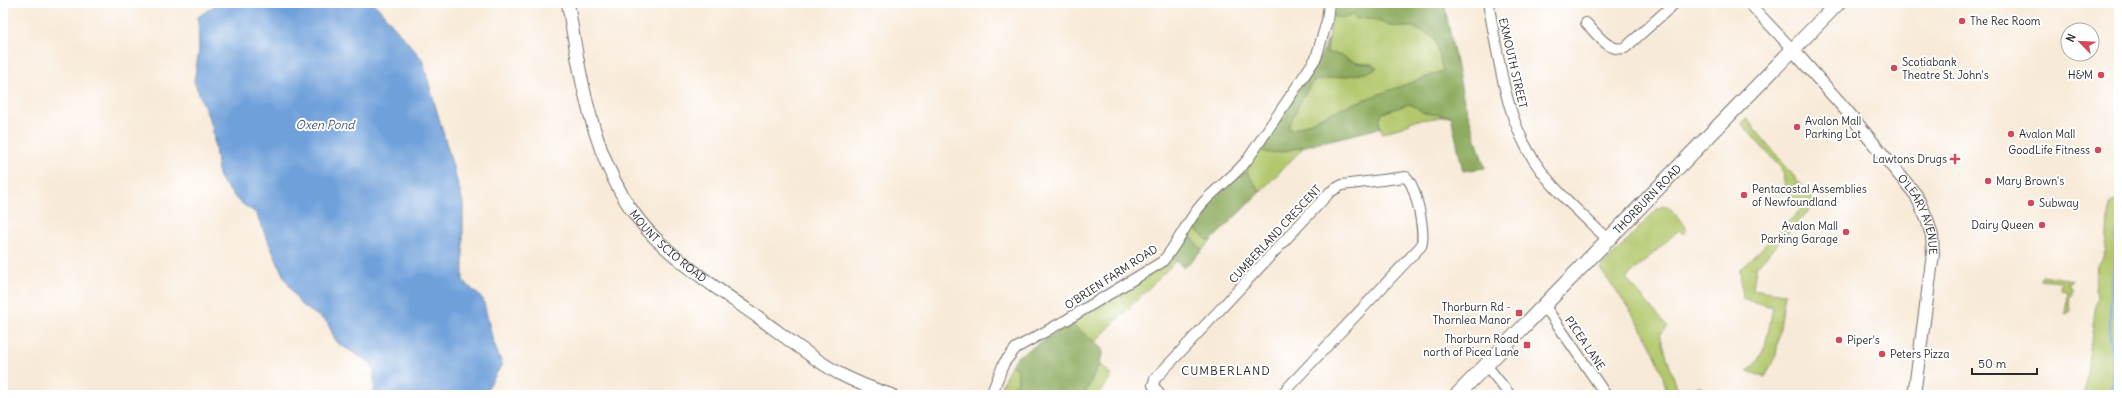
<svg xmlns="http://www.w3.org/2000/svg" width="2122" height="398" font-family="Delius,sans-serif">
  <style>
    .green { fill: #b3c86d; stroke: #6f7a4c }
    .forest { fill: #8eac60; stroke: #5c6c46 }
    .water { fill: #70a0da; stroke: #4e6682 }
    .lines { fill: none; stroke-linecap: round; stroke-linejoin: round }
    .stream { stroke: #70a0da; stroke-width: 2.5 }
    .minor-casing { stroke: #736e68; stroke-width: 12 }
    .tertiary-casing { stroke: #736e68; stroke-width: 14 }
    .secondary-casing { stroke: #736e68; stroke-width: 16 }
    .minor { stroke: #fff; stroke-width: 10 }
    .tertiary { stroke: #fff; stroke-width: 12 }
    .secondary { stroke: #fff; stroke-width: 14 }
    .poi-dot { fill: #d1495b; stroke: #fff; stroke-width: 1.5 }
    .labels { text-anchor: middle; stroke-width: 4; stroke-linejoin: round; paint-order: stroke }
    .poi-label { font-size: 11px; fill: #2b2b2b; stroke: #fff; text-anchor: start }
    .street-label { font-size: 11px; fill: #2b2b2b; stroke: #fff }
    .water-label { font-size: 12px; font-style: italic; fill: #475a71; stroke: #fff }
    .neighbourhood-label { font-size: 12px; letter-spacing: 1px; fill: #2b2b2b; stroke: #fff }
  </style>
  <rect width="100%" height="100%" fill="#fff"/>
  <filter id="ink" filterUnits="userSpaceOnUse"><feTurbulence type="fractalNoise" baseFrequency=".025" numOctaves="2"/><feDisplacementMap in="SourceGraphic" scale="8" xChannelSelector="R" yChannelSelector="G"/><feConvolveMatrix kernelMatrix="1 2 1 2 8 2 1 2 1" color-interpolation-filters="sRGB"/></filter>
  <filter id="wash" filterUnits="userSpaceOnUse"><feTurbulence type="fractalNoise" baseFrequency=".012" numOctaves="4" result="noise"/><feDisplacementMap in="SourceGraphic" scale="16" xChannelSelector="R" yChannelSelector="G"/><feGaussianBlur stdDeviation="0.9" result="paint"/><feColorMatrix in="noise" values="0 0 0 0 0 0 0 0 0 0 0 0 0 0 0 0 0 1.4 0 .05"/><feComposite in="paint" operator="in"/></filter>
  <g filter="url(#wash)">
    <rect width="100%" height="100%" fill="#f8ead8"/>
    <g class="green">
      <polygon points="1352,15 1357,19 1368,18 1396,27 1413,27 1435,38 1443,71 1347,106 1293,130 1287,128 1303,96 1314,81 1366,73 1373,64 1357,63 1333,53 1327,54 1332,16 1344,18"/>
      <polygon points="1409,104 1416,107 1424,113 1451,116 1412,121 1405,126 1382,133 1379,121 1382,113"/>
      <path d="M1746 118 1816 203 1756 267 1753 289 1785 294 1776 355 1765 377 1747 371C1766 360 1769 327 1773 307L1743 299 1740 270 1802 208C1793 198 1781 187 1784 172L1741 123Z"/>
      <polygon points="1259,147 1280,152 1304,147 1260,192 1246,171"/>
      <polygon points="2119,199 2119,395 2084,395 2097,295 2094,291 2097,265 2102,260 2106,249 2109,204"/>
      <path d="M1663 206H1668L1686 227V230L1683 234 1679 230 1626 278 1668 327 1660 335 1679 394 1700 386 1704 395H1667C1659 345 1629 309 1600 269L1657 209Z"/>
      <polygon points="1193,227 1210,242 1202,251 1192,238 1187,238"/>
      <polygon points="1173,258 1176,261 1095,342 1071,324 1113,296 1150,275"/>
      <polygon points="2041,275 2073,280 2069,283 2073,289 2069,300 2070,311 2065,314 2068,291 2060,290 2061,282 2040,280"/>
      <polygon points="1011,365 1017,369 1018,381 1009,390 998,394"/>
      <polygon points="1099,365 1103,366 1112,377 1097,395 1084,395"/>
    </g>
    <g class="forest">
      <path d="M1334 3H1444L1463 97 1485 168 1463 171 1451 116 1424 113 1416 107 1409 104 1382 113 1379 121 1380 128 1280 152C1271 153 1265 155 1259 147L1321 56 1328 39 1327 54C1339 52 1346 59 1356 63 1364 65 1370 62 1377 68L1366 73 1314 81 1303 96 1288 128 1293 130 1347 106 1443 71 1435 38 1413 27H1396L1368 18 1357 19 1352 15 1344 18 1332 16Z"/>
      <path d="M1246 171 1260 192 1210 242 1193 227C1205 204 1225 185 1246 171Z"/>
      <polygon points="1187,238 1192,238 1202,251 1184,268 1173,258"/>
      <polygon points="1071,324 1099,345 1103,351 1099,365 1084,395 997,395 1009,390 1018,381 1017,369 1011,365 1018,356"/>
    </g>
    <polygon class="water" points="218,3 374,3 422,59 463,202 463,281 483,299 493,341 502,364 484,395 374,395 374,372 371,363 337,343 327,322 300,304 283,275 256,213 238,201 219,178 212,126 194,81 199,50 198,17"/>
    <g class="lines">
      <path class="stream" d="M2111 395C2117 373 2110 348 2110 325 2110 289 2116 254 2119 218"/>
    </g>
  </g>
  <g filter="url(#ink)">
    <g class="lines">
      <g class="minor-casing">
        <g id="minor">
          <path d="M1488 3C1499 56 1504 116 1535 162 1554 191 1583 215 1608 240"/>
          <polyline points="1749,3 1793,50"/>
          <path d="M1586 23C1597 34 1608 52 1625 48L1675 3"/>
          <polyline points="1544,305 1606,395"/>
          <polyline points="1486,365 1510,395"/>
          <path d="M991 395 1004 363 1016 348 1068 319 1162 262C1178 244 1186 222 1202 204 1216 188 1235 176 1248 159L1316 58 1327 21 1329 3"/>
          <path d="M1160 395 1153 385 1155 379 1330 192 1342 185 1406 177C1416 186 1426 234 1421 246L1281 395"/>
        </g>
      </g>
      <g class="tertiary-casing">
        <g id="tertiary">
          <path id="s1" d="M568 3C581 82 595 179 655 238 686 268 723 293 758 317 784 336 810 357 838 373 855 382 873 389 891 395"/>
          <path id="s2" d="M1793 50 1846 110 1916 195 1927 219 1932 236 1933 254 1914 395"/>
        </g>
      </g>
      <g class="secondary-casing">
        <g id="secondary">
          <path id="s3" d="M1457 395 1838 3"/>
        </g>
      </g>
      <use href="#minor" class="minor"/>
      <use href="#tertiary" class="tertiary"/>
      <use href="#secondary" class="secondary"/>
    </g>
  </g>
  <g class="poi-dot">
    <circle cx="1962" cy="21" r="4"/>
    <circle cx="1894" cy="68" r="4"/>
    <circle cx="2101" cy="75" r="4"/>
    <circle cx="1797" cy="127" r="4"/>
    <circle cx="2011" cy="134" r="4"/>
    <circle cx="2098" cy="150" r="4"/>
    <path d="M1953 153h4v4h4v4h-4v4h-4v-4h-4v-4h4z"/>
    <circle cx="1988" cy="181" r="4"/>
    <circle cx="1744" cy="195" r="4"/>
    <circle cx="2031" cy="203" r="4"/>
    <circle cx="2042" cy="225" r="4"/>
    <circle cx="1846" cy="232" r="4"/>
    <rect x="1515" y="309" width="8" height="8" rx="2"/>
    <circle cx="1839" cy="340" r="4"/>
    <rect x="1523" y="341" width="8" height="8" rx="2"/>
    <circle cx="1882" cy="354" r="4"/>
  </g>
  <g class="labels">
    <g class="poi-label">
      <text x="1970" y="25">The Rec Room</text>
      <text x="1902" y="66">Scotiabank<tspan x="1902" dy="13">Theatre St. John's</tspan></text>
      <text x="2093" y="79" text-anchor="end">H&amp;M</text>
      <text x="1805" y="125">Avalon Mall<tspan x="1805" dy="13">Parking Lot</tspan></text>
      <text x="2019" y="138">Avalon Mall</text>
      <text x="2090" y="154" text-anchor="end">GoodLife Fitness</text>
      <text x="1947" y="163" text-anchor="end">Lawtons Drugs</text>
      <text x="1996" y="185">Mary Brown's</text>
      <text x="1752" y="193">Pentacostal Assemblies<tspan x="1752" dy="13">of Newfoundland</tspan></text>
      <text x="2039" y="207">Subway</text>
      <text x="2034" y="229" text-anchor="end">Dairy Queen</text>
      <text x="1838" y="230" text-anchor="end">Avalon Mall<tspan x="1838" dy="13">Parking Garage</tspan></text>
      <text x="1511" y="311" text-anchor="end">Thorburn Rd -<tspan x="1511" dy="13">Thornlea Manor</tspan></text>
      <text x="1519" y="343" text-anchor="end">Thorburn Road<tspan x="1519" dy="13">north of Picea Lane</tspan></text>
      <text x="1847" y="344">Piper's</text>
      <text x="1890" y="358">Peters Pizza</text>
    </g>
    <g class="street-label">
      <text transform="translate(1513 63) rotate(77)" y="4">EXMOUTH STREET</text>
      <text dy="4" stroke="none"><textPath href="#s3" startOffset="273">THORBURN ROAD</textPath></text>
      <text dy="4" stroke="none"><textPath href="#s2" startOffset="209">O'LEARY AVENUE</textPath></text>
      <text transform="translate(1275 234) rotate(-47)" y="4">CUMBERLAND CRESCENT</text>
      <text dy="4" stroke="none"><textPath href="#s1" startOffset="270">MOUNT SCIO ROAD</textPath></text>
      <text transform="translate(1111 277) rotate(-33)" y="4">O'BRIEN FARM ROAD</text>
      <text transform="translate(1585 343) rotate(56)" y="4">PICEA LANE</text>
    </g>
    <g class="water-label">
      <text x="325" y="129">Oxen Pond</text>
    </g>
    <g class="neighbourhood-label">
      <text x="1226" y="375">CUMBERLAND</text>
    </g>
  </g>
  <rect width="2122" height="398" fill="none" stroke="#fff" stroke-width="16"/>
  <g transform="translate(2080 42) rotate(294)"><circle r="19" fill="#ffffff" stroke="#aaaaaa"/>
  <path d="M0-3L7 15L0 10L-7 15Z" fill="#d1495b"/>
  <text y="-6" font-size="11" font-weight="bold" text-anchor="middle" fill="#2b2b2b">N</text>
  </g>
  <path d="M1972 368v6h65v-6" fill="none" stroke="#2b2b2b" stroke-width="2"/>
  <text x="1978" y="368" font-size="12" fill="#2b2b2b" stroke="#ffffff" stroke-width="3" paint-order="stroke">50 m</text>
</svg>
